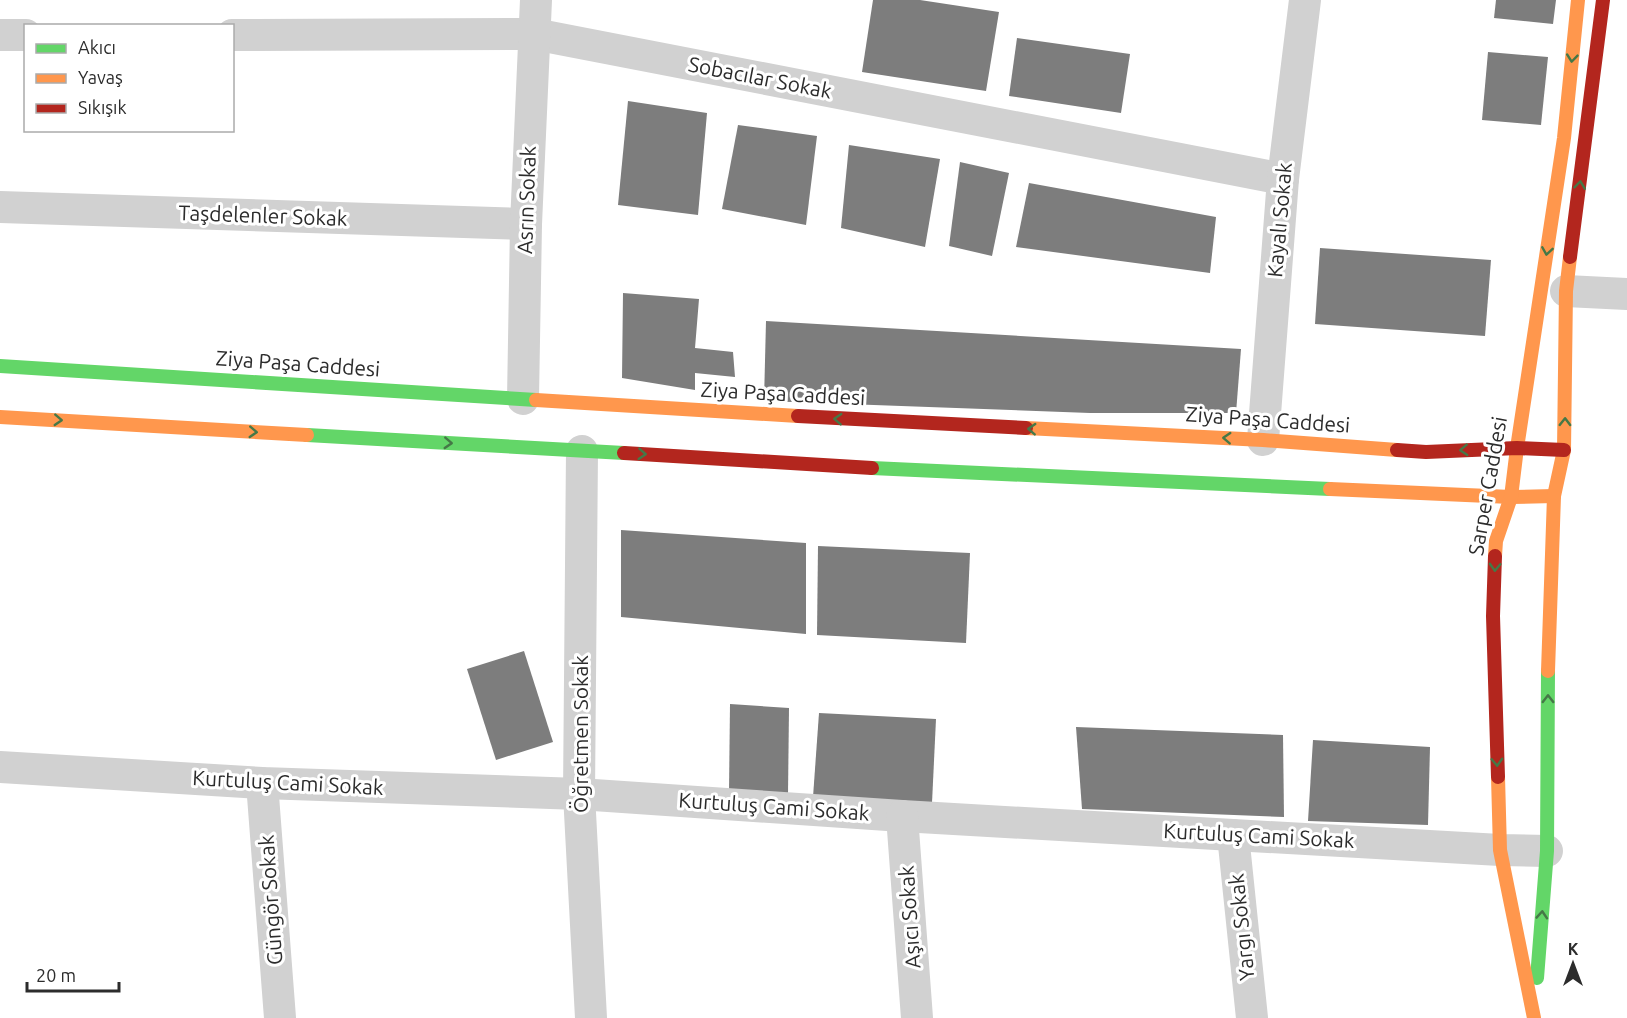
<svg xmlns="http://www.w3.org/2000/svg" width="1627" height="1018" font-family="Ubuntu,sans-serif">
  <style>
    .building { fill: #7d7d7d }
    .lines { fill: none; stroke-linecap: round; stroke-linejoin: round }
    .street { stroke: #d1d1d1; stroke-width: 32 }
    .fast { stroke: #63d668; stroke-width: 14 }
    .slow { stroke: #ff974d; stroke-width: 14 }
    .jam { stroke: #b3261e; stroke-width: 14 }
    .oneway { stroke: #457847 }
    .labels { text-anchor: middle; stroke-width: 6; stroke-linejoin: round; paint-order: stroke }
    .street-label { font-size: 21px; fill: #2c2c2c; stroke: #fff }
  </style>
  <rect width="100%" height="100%" fill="#fff"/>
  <g class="building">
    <polygon points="873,0 920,0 999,12 986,91 862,72"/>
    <polygon points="1496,0 1556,0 1553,24 1494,18"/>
    <polygon points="1017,38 1130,54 1121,113 1009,96"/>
    <polygon points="1488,52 1548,57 1541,125 1482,120"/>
    <polygon points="628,101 707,113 698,215 618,205"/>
    <polygon points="738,125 817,136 806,225 722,209"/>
    <polygon points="849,145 940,159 925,247 841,228"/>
    <polygon points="960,162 1009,173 992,256 949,246"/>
    <polygon points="1029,183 1216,217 1210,273 1016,247"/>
    <polygon points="1320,248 1491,260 1485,336 1315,324"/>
    <polygon points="623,293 699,299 695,348 733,352 735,377 695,373 695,390 622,378"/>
    <polygon points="766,321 1241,349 1236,413 1090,413 764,401"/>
    <polygon points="621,530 806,543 806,634 621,617"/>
    <polygon points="818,546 970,553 966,643 817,635"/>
    <polygon points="524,651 553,742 496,760 467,669"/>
    <polygon points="730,704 789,708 788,794 729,792"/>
    <polygon points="819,713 936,719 932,803 813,797"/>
    <polygon points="1076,727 1283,735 1284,817 1082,809"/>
    <polygon points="1313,740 1430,747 1428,825 1308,821"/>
  </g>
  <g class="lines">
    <g class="street">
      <polyline points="0,35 26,35"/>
      <polyline points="232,35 534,34 1283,179"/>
      <polyline points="0,207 526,224"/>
      <polyline points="1566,291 1627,294"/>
      <polyline points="523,399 526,224 536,0"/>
      <polyline points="1263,440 1283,179 1305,0"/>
      <polyline points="582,451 579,794 591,1018"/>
      <polyline points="0,767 262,783 579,794 902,816 1233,835 1500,850 1547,851"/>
      <polyline points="262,783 280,1018"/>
      <polyline points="902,816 917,1018"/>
      <polyline points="1233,835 1252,1018"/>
    </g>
    <g class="fast">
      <polyline points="0,366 536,400"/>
      <polyline points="307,435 624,453"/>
      <polyline points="872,468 1330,489"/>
      <polyline points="1537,978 1547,851 1548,671"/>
    </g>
    <g class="slow">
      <polyline points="536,400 798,416"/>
      <polyline points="0,417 307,435"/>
      <polyline points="1026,428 1263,440 1397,450"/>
      <polyline points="1330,489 1511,497 1554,496"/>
      <polyline points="1495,556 1496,541 1511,497 1517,448 1564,138 1578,0"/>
      <polyline points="1548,671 1554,496 1564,450 1566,291 1570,257"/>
      <polyline points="1498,777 1500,850 1534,1018"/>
    </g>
    <g class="jam">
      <polyline points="1570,257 1603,0"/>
      <polyline points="798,416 1026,428"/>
      <polyline points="1397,450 1426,452 1517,448 1564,450"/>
      <polyline points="624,453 872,468"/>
      <polyline points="1495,556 1493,616 1498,777"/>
    </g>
  </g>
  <defs><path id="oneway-chevron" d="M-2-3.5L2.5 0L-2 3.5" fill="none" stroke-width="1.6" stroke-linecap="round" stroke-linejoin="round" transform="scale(1.5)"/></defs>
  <g class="oneway">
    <use href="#oneway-chevron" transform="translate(1572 58) rotate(96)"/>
    <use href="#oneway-chevron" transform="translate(1580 185) rotate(-83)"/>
    <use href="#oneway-chevron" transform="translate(1547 251) rotate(99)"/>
    <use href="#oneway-chevron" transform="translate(838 419) rotate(-177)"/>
    <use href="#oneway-chevron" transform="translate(58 420) rotate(3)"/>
    <use href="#oneway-chevron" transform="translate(1565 422) rotate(-89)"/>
    <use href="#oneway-chevron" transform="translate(1032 429) rotate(-177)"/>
    <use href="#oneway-chevron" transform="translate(253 432) rotate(3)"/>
    <use href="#oneway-chevron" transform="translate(1227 438) rotate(-177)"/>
    <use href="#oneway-chevron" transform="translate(448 443) rotate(3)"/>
    <use href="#oneway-chevron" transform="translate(1464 450) rotate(177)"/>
    <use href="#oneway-chevron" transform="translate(642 454) rotate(4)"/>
    <use href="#oneway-chevron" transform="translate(1495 567) rotate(92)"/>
    <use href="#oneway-chevron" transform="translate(1548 699) rotate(-90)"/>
    <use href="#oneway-chevron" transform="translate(1497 762) rotate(88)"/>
    <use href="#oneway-chevron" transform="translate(1542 915) rotate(-86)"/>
  </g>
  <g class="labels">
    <g class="street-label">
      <text transform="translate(760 78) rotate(11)" y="7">Sobacılar Sokak</text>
      <text transform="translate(527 200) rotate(-88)" y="7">Asrın Sokak</text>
      <text transform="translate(263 216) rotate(2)" y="7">Taşdelenler Sokak</text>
      <text transform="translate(1280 220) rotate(-85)" y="7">Kayalı Sokak</text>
      <text transform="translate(298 364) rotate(4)" y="7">Ziya Paşa Caddesi</text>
      <text transform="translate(783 394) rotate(3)" y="7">Ziya Paşa Caddesi</text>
      <text transform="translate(1268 420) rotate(4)" y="7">Ziya Paşa Caddesi</text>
      <text transform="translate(1488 486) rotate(-80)" y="7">Sarper Caddesi</text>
      <text transform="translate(581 734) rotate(-90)" y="7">Öğretmen Sokak</text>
      <text transform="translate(288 783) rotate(3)" y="7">Kurtuluş Cami Sokak</text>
      <text transform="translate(774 807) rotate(4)" y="7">Kurtuluş Cami Sokak</text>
      <text transform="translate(1259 836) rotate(3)" y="7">Kurtuluş Cami Sokak</text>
      <text transform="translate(271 900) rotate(-94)" y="7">Güngör Sokak</text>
      <text transform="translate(910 917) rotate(-94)" y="7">Aşıcı Sokak</text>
      <text transform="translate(1242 927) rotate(-96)" y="7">Yargı Sokak</text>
    </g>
  </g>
  <rect x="24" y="24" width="210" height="108" fill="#ffffff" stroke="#ababab" stroke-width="1.5"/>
  <rect x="36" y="44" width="30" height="9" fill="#63d668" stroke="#ababab" stroke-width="1.5"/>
  <text x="78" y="54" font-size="18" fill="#2c2c2c">Akıcı</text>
  <rect x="36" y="74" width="30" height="9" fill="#ff974d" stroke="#ababab" stroke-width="1.5"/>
  <text x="78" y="84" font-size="18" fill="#2c2c2c">Yavaş</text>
  <rect x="36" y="104" width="30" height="9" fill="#b3261e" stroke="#ababab" stroke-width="1.5"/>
  <text x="78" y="114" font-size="18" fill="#2c2c2c">Sıkışık</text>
  <g transform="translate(1573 964)" stroke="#ffffff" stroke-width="4.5" paint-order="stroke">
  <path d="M0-4.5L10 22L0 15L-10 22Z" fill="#2c2c2c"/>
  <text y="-9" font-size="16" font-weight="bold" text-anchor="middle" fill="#2c2c2c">K</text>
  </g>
  <path d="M27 982v9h92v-9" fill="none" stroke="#2c2c2c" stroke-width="3"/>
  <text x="36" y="982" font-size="18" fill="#2c2c2c" stroke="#ffffff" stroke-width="4.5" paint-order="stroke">20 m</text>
</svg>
